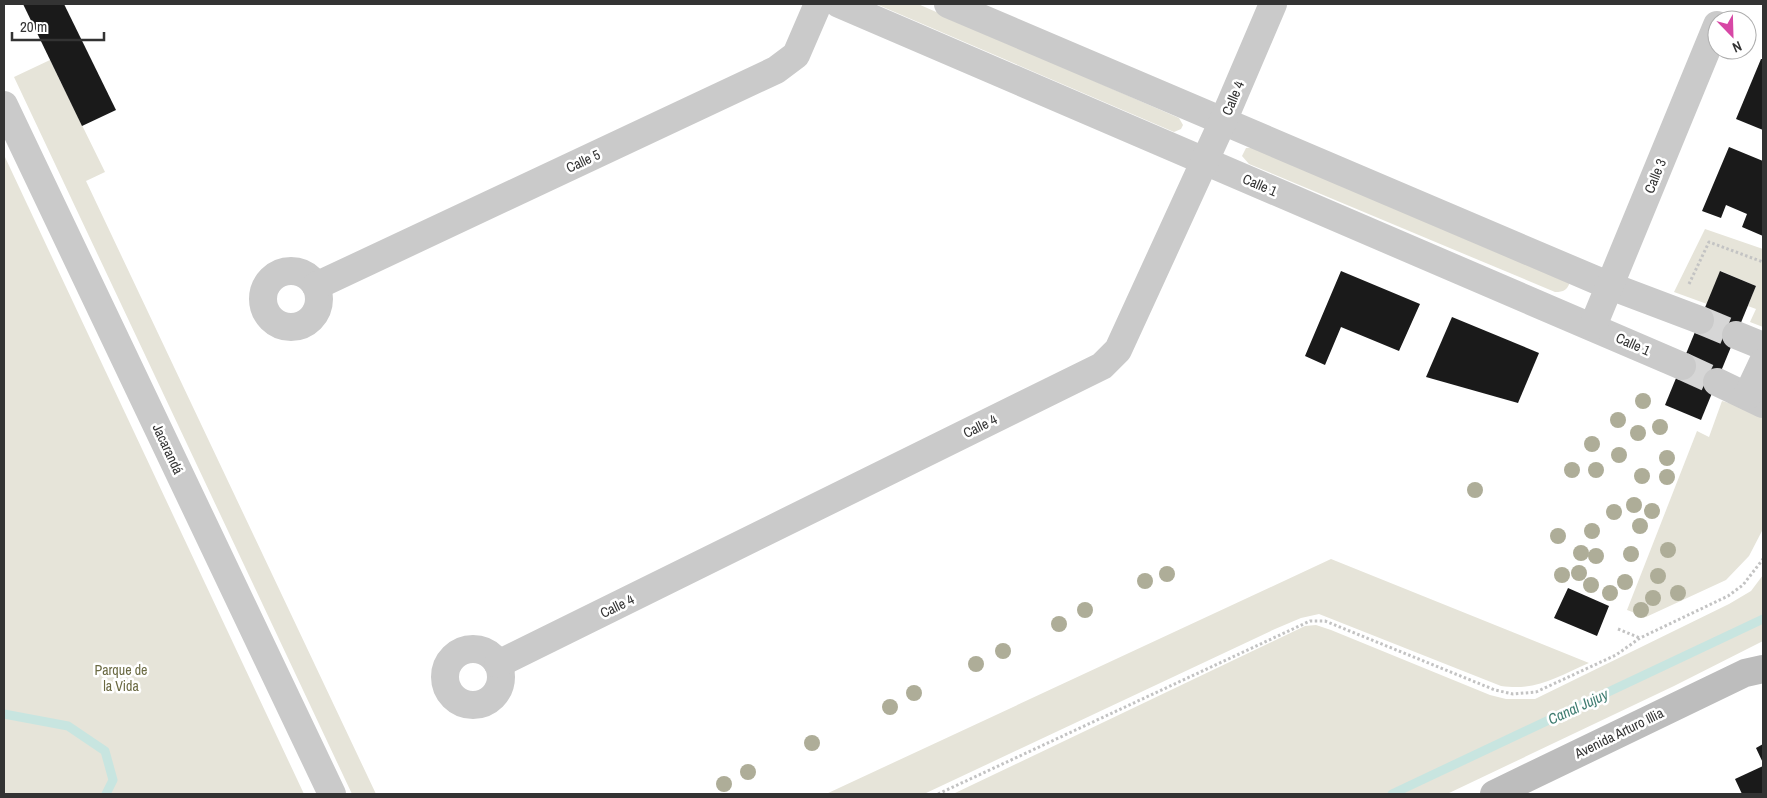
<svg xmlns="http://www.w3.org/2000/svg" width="1767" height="798" font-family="'Archivo Narrow',sans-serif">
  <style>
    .green { fill: #e6e4d9 }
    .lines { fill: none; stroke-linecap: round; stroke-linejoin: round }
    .stream { stroke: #c8e5e0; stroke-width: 9 }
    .building { fill: #1a1a1a }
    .minor-tunnel { stroke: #d6d6d6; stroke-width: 28; stroke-dasharray: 28 14; stroke-linecap: butt }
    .path { stroke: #c3c3c3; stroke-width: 3; stroke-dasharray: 2.5 2.5; stroke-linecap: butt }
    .minor { stroke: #cacaca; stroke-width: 28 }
    .secondary { stroke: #bdbdbd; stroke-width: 28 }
    .tree { fill: #aead98 }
    .labels { text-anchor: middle; stroke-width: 5; stroke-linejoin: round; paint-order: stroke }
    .street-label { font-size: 14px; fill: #333; stroke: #fff }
    .park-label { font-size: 14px; fill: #6b6a43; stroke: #fff }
    .water-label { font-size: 15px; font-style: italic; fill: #3e7c70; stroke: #fff }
  </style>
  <rect width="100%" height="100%" fill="#fff"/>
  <g class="green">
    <polygon points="876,4 918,4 1179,118 1183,125 1181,129 1174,132"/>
    <polygon points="50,60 105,172 86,181 376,794 352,794 14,77"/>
    <path d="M1257 147 1570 282C1567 290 1564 292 1555 292L1249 164 1242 156 1246 148Z"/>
    <polygon points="4,155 304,794 4,794"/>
    <polygon points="1705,229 1763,249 1763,327 1750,322 1756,309 1748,306 1756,286 1721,271 1707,304 1674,292"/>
    <polygon points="1722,401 1754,410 1763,415 1763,529 1749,556 1726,580 1646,617 1627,610 1697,431 1709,437"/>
    <path d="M1331 559 1589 663C1556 677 1538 691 1501 686L1319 614 1301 618 1275 629 924 794H826Z"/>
    <polygon points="1763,575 1763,641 1674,686 1447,794 953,794 1305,626 1316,625 1331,630 1490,695 1506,699 1535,699 1729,604 1751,591"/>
  </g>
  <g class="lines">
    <g class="stream">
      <polyline points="4,714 68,726 105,751 113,780 106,794"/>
      <polyline points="1392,794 1763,619"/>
    </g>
  </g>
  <g class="building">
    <polygon points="23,4 64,4 116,110 82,126"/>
    <polygon points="1761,59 1763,59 1763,130 1736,119"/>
    <polygon points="1729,147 1763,161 1763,236 1742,227 1747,214 1726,205 1721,218 1702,211"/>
    <polygon points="1341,271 1420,304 1399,351 1341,327 1325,365 1305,356"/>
    <polygon points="1720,271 1756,286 1701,420 1665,405"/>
    <polygon points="1452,317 1539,353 1518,403 1426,377"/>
    <polygon points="1568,588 1609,606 1597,636 1554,618"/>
    <polygon points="1763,744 1763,763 1756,748"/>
    <polygon points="1763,766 1763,794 1742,794 1735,779"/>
  </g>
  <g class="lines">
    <g class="minor-tunnel">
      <polyline points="1700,320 1736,335"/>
      <polyline points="1682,366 1717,382"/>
    </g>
    <g class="path">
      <polyline points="1689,284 1709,242 1763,262"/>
      <polyline points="1618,629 1640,638"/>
      <polyline points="938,794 1310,621 1325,621 1495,690 1513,694 1536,692 1616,655 1640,638 1728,596 1743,585 1763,559"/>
    </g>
    <g class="minor">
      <polyline points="839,4 1682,366"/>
      <polyline points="948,4 1610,286 1700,320"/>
      <polyline points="4,105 332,794"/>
      <circle cx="291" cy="299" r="28"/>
      <polyline points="316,286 776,70 796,55 818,4"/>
      <polyline points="1593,326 1717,25"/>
      <polyline points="1736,335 1763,346"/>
      <polyline points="1717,382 1763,404"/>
      <polyline points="1747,396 1763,362"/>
      <circle cx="473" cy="677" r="28"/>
      <polyline points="498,664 1102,366 1118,350 1223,121 1273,4"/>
    </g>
    <polyline class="secondary" points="1494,794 1745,673 1763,669"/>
  </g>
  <g class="tree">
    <circle cx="1643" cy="401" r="8"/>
    <circle cx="1618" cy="420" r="8"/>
    <circle cx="1660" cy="427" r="8"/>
    <circle cx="1638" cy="433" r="8"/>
    <circle cx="1592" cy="444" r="8"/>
    <circle cx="1619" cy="455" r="8"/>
    <circle cx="1667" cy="458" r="8"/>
    <circle cx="1572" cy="470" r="8"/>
    <circle cx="1596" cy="470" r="8"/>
    <circle cx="1642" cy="476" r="8"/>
    <circle cx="1667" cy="477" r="8"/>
    <circle cx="1475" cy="490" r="8"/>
    <circle cx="1634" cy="505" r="8"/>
    <circle cx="1652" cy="511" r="8"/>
    <circle cx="1614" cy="512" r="8"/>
    <circle cx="1640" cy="526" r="8"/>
    <circle cx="1592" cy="531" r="8"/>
    <circle cx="1558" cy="536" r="8"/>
    <circle cx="1668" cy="550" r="8"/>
    <circle cx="1581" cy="553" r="8"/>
    <circle cx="1631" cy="554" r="8"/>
    <circle cx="1596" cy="556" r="8"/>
    <circle cx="1579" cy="573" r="8"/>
    <circle cx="1167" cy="574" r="8"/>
    <circle cx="1562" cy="575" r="8"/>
    <circle cx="1658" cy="576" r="8"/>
    <circle cx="1145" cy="581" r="8"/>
    <circle cx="1625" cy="582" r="8"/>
    <circle cx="1591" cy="585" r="8"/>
    <circle cx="1610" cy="593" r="8"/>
    <circle cx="1678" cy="593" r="8"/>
    <circle cx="1653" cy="598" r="8"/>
    <circle cx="1085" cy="610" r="8"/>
    <circle cx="1641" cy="610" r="8"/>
    <circle cx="1059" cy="624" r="8"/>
    <circle cx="1003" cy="651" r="8"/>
    <circle cx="976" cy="664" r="8"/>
    <circle cx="914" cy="693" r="8"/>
    <circle cx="890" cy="707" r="8"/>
    <circle cx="812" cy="743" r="8"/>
    <circle cx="748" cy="772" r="8"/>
    <circle cx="724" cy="784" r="8"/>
  </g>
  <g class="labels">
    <g class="street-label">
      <text transform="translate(1233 98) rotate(-67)" y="5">Calle 4</text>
      <text transform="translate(583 161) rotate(-25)" y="5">Calle 5</text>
      <text transform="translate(1655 176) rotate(-68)" y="5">Calle 3</text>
      <text transform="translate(1260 185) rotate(23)" y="5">Calle 1</text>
      <text transform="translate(1633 344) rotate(24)" y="5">Calle 1</text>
      <text transform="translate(980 426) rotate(-26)" y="5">Calle 4</text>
      <text transform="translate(168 449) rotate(65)" y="5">Jacarandá</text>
      <text transform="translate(617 606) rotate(-26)" y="5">Calle 4</text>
      <text transform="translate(1619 733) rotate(-26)" y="5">Avenida Arturo Illia</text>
    </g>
    <g class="park-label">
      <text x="121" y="675">Parque de<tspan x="121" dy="16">la Vida</tspan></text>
    </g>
    <g class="water-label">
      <text transform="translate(1578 707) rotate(-25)" y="5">Canal Jujuy</text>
    </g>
  </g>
  <rect width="1767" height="798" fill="none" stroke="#333333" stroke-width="10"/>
  <g transform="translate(1732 35) rotate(157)"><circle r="24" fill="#ffffff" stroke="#adadad"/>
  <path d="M0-4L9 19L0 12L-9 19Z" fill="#d747a5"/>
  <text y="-8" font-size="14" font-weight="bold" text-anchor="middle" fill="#333333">N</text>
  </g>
  <path d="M12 32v8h92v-8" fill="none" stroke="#333333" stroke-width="2.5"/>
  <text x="20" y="32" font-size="15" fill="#333333" stroke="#ffffff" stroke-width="4" paint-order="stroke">20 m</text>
</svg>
